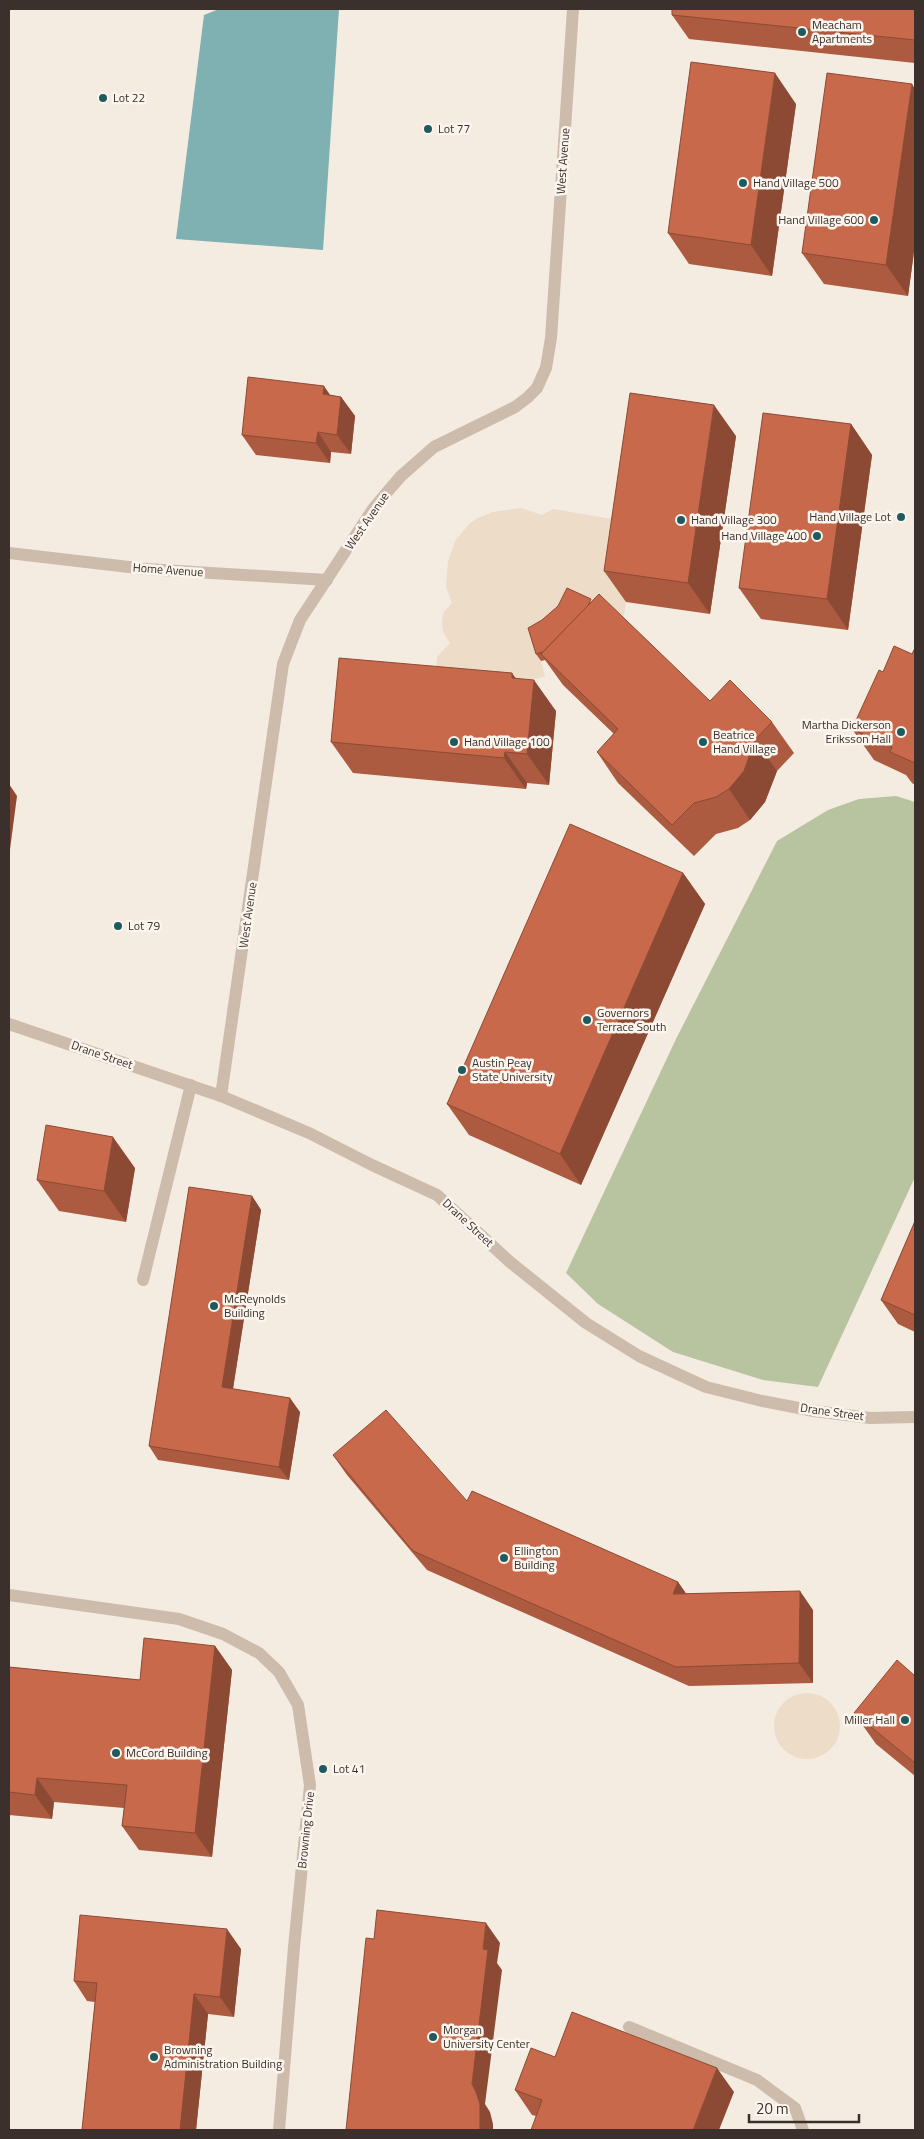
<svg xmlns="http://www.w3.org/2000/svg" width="924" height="2139" font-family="'Titillium Web',sans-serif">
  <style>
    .green { fill: #b8c4a0 }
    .plaza { fill: #ecdcc8 }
    .water { fill: #7fb0b2 }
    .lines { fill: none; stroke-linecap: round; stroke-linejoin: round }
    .service { stroke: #cdbbac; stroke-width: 12 }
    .minor { stroke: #cdbbac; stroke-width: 12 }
    .wall { fill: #ac5a40 }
    .shaded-wall { fill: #8c4a34 }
    .building { fill: #c8694b; stroke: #8c4a34 }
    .poi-dot { fill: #1f5a5e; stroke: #fbf5ee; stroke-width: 2 }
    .labels { text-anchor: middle; stroke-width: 5; stroke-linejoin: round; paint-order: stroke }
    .poi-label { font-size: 12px; fill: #3b302b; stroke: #fbf5ee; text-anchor: start }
    .street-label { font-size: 12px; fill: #3b302b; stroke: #fbf5ee }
  </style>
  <rect width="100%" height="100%" fill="#f4ebe1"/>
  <polygon class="green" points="896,796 915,802 915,1177 818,1387 763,1380 673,1352 598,1304 566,1273 676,1039 777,841 828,810 859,799"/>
  <g class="plaza">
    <polygon points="521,508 542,515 553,509 612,519 638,515 624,616 596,607 554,658 541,661 545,676 540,678 513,683 436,668 437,657 450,643 443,632 442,623 443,613 452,603 446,587 448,561 455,541 470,523 478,518 493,512"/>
    <circle cx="807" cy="1726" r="33"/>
  </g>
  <polygon class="water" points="219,9 339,9 323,250 176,239 204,15"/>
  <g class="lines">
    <g class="service">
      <polyline points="143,1280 191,1085"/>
      <polyline points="9,1595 179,1619 223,1634 259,1653 279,1672 298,1705 310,1785 294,1947 279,2130"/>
      <polyline points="629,2027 757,2080 795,2108 803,2130"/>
    </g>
    <g class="minor">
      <polyline points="9,553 146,569 327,580"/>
      <polyline points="9,1024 221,1096 309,1133 372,1165 437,1195 510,1262 586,1323 639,1356 706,1387 762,1401 814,1411 870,1418 915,1417"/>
      <polyline points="221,1096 283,664 300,620 373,509 388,491 401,476 434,447 515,407 527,398 537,388 541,379 546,368 551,338 573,9"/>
    </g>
  </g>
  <g class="wall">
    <polygon points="915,9 915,63 689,39 672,15"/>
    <polygon points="915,89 915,244 908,296 824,284 802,253"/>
    <polygon points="796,104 772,276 689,264 668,233"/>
    <polygon points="330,395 341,397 355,416 351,454 331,452 330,463 256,455 242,435"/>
    <polygon points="851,424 872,455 848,630 761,619 739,588"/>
    <polygon points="736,436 710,614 626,602 604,571"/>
    <polygon points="592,601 710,701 772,722 794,753 777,771 765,802 750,820 738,828 716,834 694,856 618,783 597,752 614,734 563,685 545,660 541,661 536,654"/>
    <polygon points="915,648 915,785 912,783 906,775 874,760 852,729 883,672 912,654"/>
    <polygon points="516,678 556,711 549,785 527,783 526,789 353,773 331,742"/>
    <polygon points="683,873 705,904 581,1185 469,1135 447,1104"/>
    <polygon points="135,1168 126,1222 59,1211 37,1180"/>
    <polygon points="252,1196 261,1210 233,1389 300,1412 289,1480 158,1460 149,1446"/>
    <polygon points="915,1221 915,1332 898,1324 881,1300"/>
    <polygon points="333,1455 467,1501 678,1582 686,1594 813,1610 813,1683 689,1686 427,1570 347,1475"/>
    <polygon points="215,1646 232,1670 212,1857 139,1850 122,1826 124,1808 54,1802 52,1819 9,1815 9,1667 140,1680"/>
    <polygon points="915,1676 915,1776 876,1744 854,1713"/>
    <polygon points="241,1949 234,2017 208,2014 196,2130 82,2130 95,2002 87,2001 74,1981"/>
    <polygon points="555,2057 734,2092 536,2116 532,2115 515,2090"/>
  </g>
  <g class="shaded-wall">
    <polygon points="775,73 796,104 772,276 751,245"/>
    <polygon points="912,84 915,89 915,244 908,296 886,265"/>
    <polygon points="324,386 337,405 323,394"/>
    <polygon points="341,397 355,416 351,454 337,435"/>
    <polygon points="714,405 736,436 710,614 688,583"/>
    <polygon points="851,424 872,455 848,630 827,599"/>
    <polygon points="318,432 331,452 330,463 316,443"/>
    <polygon points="512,673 532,701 534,680 556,711 549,785 527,754 512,678"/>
    <polygon points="755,740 777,771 765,802 750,820 729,789"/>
    <polygon points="505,752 527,783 526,789 504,758"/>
    <polygon points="9,784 17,796 9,857"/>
    <polygon points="683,873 705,904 581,1185 560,1154"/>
    <polygon points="113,1137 135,1168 126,1222 104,1191"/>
    <polygon points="252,1196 261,1210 231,1401 222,1387"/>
    <polygon points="290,1398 300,1412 289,1480 279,1467"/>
    <polygon points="678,1582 692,1602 673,1594"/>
    <polygon points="800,1591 813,1610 813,1683 799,1663"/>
    <polygon points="215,1646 232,1670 212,1857 195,1833"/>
    <polygon points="37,1778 54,1802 52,1819 35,1795"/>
    <polygon points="486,1923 500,1943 497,1963 502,1970 485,2104 490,2112 493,2124 493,2130 480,2130 472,2084 483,1949"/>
    <polygon points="227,1929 241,1949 234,2017 220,1997"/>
    <polygon points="194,1994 208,2014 196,2130 180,2130"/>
    <polygon points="717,2068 734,2092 719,2130 693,2130"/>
  </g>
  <g class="building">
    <polygon points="672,9 915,9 915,40 672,15"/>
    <polygon points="691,62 775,73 751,245 668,233"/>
    <polygon points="827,73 912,84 886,265 802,253"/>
    <polygon points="248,377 324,386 323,394 341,397 337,435 318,432 316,443 242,435"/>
    <polygon points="630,393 714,405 688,583 604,571"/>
    <polygon points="763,413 851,424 827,599 739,588"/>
    <polygon points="567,588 591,599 588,606 543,652 536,654 528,628 542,620 558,606"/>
    <polygon points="599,594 710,701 730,680 772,722 755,740 744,771 729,789 716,797 694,803 672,825 597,752 618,729 541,654"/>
    <polygon points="894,646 912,654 915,648 915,763 890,752 892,747 852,729 879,670 883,672"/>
    <polygon points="339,658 512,673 512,678 534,680 527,754 505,752 504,758 331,742"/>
    <polygon points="570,824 683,873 560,1154 447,1104"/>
    <polygon points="46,1125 113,1137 104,1191 37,1180"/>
    <polygon points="189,1187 252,1196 222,1387 290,1398 279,1467 149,1446"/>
    <polygon points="915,1221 915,1315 881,1300"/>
    <polygon points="386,1410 467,1501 472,1491 678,1582 673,1594 800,1591 799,1663 676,1667 413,1551 333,1455"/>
    <polygon points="144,1638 215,1646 195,1833 122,1826 127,1785 37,1778 35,1795 9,1792 9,1667 140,1680"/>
    <polygon points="897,1660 915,1676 915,1763 854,1713"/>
    <polygon points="377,1910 486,1923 483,1949 488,1950 472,2084 476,2092 480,2104 480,2130 346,2130 366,1938 374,1939"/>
    <polygon points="80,1915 227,1929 220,1997 194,1994 180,2130 82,2130 97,1983 74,1981"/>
    <polygon points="572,2012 717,2068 693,2130 531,2130 542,2100 515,2090 531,2048 555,2057"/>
  </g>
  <g class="poi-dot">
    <circle cx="802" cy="32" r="5"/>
    <circle cx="103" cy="98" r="5"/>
    <circle cx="428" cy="129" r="5"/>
    <circle cx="743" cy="183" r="5"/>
    <circle cx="874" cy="220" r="5"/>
    <circle cx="901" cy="517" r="5"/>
    <circle cx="681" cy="520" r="5"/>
    <circle cx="817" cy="536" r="5"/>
    <circle cx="901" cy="732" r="5"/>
    <circle cx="454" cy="742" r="5"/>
    <circle cx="703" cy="742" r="5"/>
    <circle cx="118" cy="926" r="5"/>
    <circle cx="587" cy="1020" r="5"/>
    <circle cx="462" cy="1070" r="5"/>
    <circle cx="214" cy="1306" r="5"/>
    <circle cx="504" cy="1558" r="5"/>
    <circle cx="905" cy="1720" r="5"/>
    <circle cx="116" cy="1753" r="5"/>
    <circle cx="323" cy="1769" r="5"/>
    <circle cx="433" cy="2037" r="5"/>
    <circle cx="154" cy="2057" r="5"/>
  </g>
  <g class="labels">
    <g class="poi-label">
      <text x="812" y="29">Meacham<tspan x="812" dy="14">Apartments</tspan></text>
      <text x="113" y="102">Lot 22</text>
      <text x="438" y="133">Lot 77</text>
      <text x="753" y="187">Hand Village 500</text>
      <text x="864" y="224" text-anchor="end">Hand Village 600</text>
      <text x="891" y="521" text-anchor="end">Hand Village Lot</text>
      <text x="691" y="524">Hand Village 300</text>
      <text x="807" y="540" text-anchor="end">Hand Village 400</text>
      <text x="891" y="729" text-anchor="end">Martha Dickerson<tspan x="891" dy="14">Eriksson Hall</tspan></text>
      <text x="713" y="739">Beatrice<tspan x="713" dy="14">Hand Village</tspan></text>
      <text x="464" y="746">Hand Village 100</text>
      <text x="128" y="930">Lot 79</text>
      <text x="597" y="1017">Governors<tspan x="597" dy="14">Terrace South</tspan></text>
      <text x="472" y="1067">Austin Peay<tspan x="472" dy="14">State University</tspan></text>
      <text x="224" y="1303">McReynolds<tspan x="224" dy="14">Building</tspan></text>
      <text x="514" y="1555">Ellington<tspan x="514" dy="14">Building</tspan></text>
      <text x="895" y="1724" text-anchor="end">Miller Hall</text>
      <text x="126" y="1757">McCord Building</text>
      <text x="333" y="1773">Lot 41</text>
      <text x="443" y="2034">Morgan<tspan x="443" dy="14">University Center</tspan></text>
      <text x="164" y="2054">Browning<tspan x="164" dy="14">Administration Building</tspan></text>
    </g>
    <g class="street-label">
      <text transform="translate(563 161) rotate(-86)" y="4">West Avenue</text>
      <text transform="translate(367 521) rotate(-55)" y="4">West Avenue</text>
      <text transform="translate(168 570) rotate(4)" y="4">Home Avenue</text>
      <text transform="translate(248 915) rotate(-82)" y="4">West Avenue</text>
      <text transform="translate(102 1055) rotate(19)" y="4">Drane Street</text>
      <text transform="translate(468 1223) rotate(43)" y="4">Drane Street</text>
      <text transform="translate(832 1412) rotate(8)" y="4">Drane Street</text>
      <text transform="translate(306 1830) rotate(-84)" y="4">Browning Drive</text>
    </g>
  </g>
  <rect width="924" height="2139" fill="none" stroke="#3b302b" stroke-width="20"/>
  <path d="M749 2114v8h110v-8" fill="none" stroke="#3b302b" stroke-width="2.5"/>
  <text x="756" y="2114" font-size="15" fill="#3b302b" stroke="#fbf5ee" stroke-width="4" paint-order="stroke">20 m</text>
</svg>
